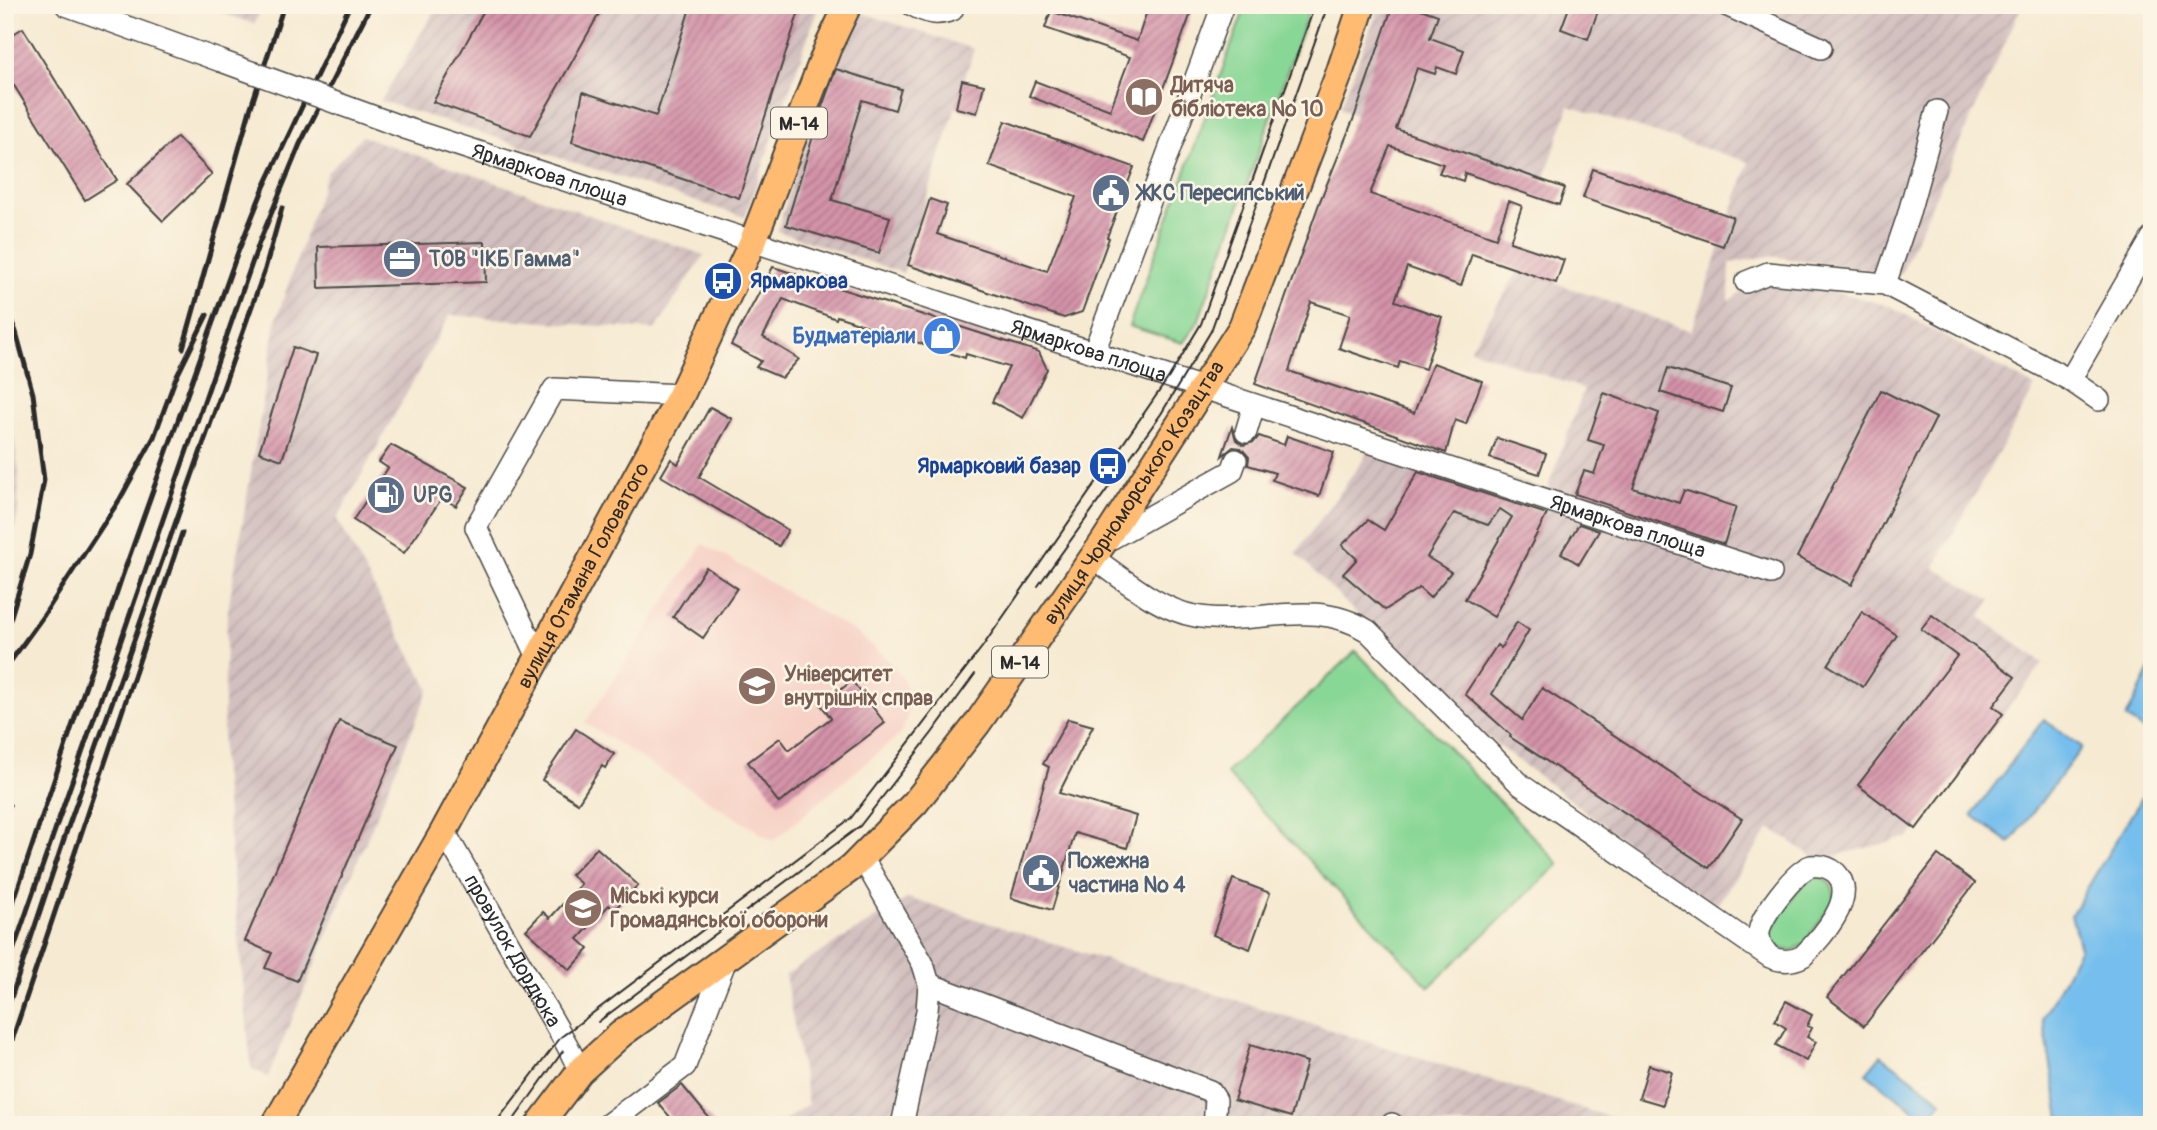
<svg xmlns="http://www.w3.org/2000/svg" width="2157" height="1130" font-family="Pangolin,sans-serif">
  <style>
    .built { fill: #f7d1c6 }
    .industrial { fill: url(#industrial-furrows) }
    .green { fill: #89d796; stroke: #5a8160; stroke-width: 2 }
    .water { fill: #74beed; stroke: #50748c; stroke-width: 2 }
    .building { fill: url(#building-hatch) }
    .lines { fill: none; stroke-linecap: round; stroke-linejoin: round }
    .minor-casing { stroke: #494844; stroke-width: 24 }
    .major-casing { stroke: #494844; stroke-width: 30 }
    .minor { stroke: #fff; stroke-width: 21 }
    .major { stroke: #ffbb71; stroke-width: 26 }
    .tram { stroke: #2b2b2b; stroke-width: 2 }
    .rail { stroke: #2b2b2b; stroke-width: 5 }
    .minor-bridge-casing { stroke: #494844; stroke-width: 24; stroke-linecap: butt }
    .minor-bridge { stroke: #fff; stroke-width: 21 }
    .labels { text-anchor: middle; stroke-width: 5; stroke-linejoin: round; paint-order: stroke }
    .shield { fill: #fcf5e5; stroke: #6a6863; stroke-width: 2 }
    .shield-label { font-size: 19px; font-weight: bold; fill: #2b2b2b }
    .education-label { font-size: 21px; font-weight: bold; fill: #785e54; stroke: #fcf5e5; text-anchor: start }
    .street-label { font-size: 21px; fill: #2b2b2b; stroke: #fcf5e5 }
    .service-label { font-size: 21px; font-weight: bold; fill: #4e5e75; stroke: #fcf5e5; text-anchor: start }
    .transit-label { font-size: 21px; font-weight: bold; fill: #164399; stroke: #fcf5e5; text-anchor: start }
    .shop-label { font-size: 21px; font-weight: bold; fill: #366cbe; stroke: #fcf5e5; text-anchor: end }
  </style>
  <defs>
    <pattern id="industrial-furrows" width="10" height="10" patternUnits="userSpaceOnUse" patternTransform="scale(1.75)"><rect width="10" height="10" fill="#d2bfbf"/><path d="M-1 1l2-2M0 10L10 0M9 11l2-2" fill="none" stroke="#b4a4a4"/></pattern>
    <pattern id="building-hatch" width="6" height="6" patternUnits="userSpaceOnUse" patternTransform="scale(1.75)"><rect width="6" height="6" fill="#d493a9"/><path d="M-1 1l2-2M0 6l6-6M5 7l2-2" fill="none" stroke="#ac788a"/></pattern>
  </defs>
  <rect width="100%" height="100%" fill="#fcf5e5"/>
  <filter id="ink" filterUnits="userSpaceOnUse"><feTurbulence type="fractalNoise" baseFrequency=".0143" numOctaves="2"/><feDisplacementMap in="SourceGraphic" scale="14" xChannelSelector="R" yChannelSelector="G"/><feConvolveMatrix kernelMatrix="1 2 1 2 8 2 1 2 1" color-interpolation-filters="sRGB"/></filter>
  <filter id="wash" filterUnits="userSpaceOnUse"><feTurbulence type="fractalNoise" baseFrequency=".00686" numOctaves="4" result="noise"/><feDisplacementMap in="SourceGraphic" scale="28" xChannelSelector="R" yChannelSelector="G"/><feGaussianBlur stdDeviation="1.57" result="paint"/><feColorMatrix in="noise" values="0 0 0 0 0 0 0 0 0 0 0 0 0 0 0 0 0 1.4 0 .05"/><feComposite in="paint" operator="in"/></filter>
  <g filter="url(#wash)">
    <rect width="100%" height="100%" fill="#f6ead2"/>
    <polygon class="built" points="703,544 857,633 890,662 902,677 908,694 909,709 906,722 899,735 773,841 585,723"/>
    <g class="industrial">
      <polygon points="200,5 263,5 254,24"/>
      <polygon points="438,5 819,5 745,217 381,101"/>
      <polygon points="1380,5 2022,5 1900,275 1770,256 1730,263 1729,301 1766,273 1890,306 2035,387 1934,568 1991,600 1980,617 2043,663 1909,837 1818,860 1770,828 1714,909 1457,714 1296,553 1364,459 1371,436 1547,490 1584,389 1470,349 1519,270 1691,331 1749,162 1569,106 1544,180 1355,115 1340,108"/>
      <polygon points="862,13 974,49 903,273 777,231 835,52"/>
      <polygon points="362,136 704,255 655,330 450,315 337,519 429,689 268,1077 251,1068 222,760 227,616 277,317 327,173"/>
      <polygon points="5,374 19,472 18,515 5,564"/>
      <polygon points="908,898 1635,1125 779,1125 808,1104 785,975"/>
    </g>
    <g class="green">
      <polygon points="1246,5 1311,5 1198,322 1183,343 1129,326"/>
      <polygon points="1356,651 1559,864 1429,987 1226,773"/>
      <path d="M1815 876C1830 877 1832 886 1836 898L1804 944 1792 951C1755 947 1774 923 1788 905 1796 894 1803 882 1815 876Z"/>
    </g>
    <g class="water">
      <polygon points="2152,666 2152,736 2126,718"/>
      <polygon points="2044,719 2082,747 2010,843 1972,815"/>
      <polygon points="2152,781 2152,1125 2061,1125 2043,1018 2080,948 2071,915"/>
      <polygon points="1881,1055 1942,1101 1928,1121 1866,1073"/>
    </g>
    <g id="blocks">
      <g class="building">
        <polygon points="487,5 604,5 530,136 433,102"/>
        <polygon points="691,5 801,5 739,198 572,142 583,92 656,116"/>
        <polygon points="1149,5 1194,5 1143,142 1029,96 1035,81 1110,110 1130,57 1045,28 1051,11 1137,41"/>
        <polygon points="1393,5 1409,5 1438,15 1430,38 1464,50 1456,74 1437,67 1435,74 1417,68 1396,129 1565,188 1559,205 1465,173 1463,181 1439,173 1443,164 1390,146 1370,194 1496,238 1509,201 1522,206 1510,242 1564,260 1556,283 1472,254 1461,286 1407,267 1395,301 1442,317 1425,369 1400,361 1398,368 1339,348 1350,315 1311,302 1289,371 1414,413 1433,363 1482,381 1466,424 1455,420 1446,453 1255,384 1320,201 1355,115"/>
        <polygon points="1570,5 1600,5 1588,39 1561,29"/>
        <polygon points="23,28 117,180 85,200 5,71 5,39"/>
        <polygon points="836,69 901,89 895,110 862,100 832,200 890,217 879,253 786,225 822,107"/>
        <polygon points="962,80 984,85 977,113 956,108"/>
        <polygon points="1005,121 1134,167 1107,237 1109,238 1082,312 1064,318 908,265 930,199 947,205 937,234 1047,271 1076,197 989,166"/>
        <polygon points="177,137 212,174 163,221 127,184"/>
        <polygon points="1593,169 1733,217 1723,246 1583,198"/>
        <polygon points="485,242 486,282 319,288 318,247"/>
        <polygon points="773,267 1039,352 1047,369 1023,418 992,402 1009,367 966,354 965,358 837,316 836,319 783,299 763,337 799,359 782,378 756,367 761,361 731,345"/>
        <polygon points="293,347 316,355 282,460 259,452"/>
        <polygon points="1668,368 1731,388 1723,412 1660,392"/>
        <polygon points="1881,390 1936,418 1852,585 1797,557"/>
        <polygon points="1604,393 1659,413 1633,488 1679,503 1684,490 1736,507 1724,544 1575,494 1584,471 1594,474 1604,445 1588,440"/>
        <polygon points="710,407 732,419 699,477 788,530 779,546 661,476 671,459 678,464"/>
        <polygon points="1232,427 1236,440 1243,445 1254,442 1259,436 1284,445 1287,436 1334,452 1319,496 1272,480 1275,473 1248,465 1249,457 1241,448 1233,447 1222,456"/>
        <polygon points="1497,438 1546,454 1539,474 1490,458"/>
        <polygon points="391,445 468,487 456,506 442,498 404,553 353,520 388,468 379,462"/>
        <polygon points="1418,472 1547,514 1494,617 1465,599 1512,517 1500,509 1488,525 1454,513 1427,557 1451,572 1430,598 1419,588 1385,610 1343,574 1357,559 1342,545 1368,520 1384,530"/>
        <polygon points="1579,524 1599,531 1579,564 1561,553"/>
        <polygon points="706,567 737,588 703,638 673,617"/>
        <polygon points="1862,612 1897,635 1863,687 1828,665"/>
        <polygon points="1932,615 2015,677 1993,706 2003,714 1916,829 1858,785 1957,656 1921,629"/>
        <polygon points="1517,622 1529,630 1492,694 1522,720 1542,688 1742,819 1709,868 1510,737 1511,735 1465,694 1497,645 1501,648"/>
        <polygon points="852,681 885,723 779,803 748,762 780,738 789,750 831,718 821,705"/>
        <polygon points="1068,719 1093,726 1059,793 1136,816 1127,848 1075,833 1052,910 1011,898 1049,767 1043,764"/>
        <polygon points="339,721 398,745 297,981 265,968 272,953 245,941"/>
        <polygon points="576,729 614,754 605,768 602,766 578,803 542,780"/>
        <polygon points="597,848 638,885 614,910 609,905 578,939 589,949 570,970 526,930 543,912 550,918 581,884 571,875"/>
        <polygon points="1938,855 1975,883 1864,1026 1827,997"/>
        <polygon points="1233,879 1270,893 1250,949 1213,935"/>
        <polygon points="1786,1001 1812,1015 1807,1026 1812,1028 1807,1037 1816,1042 1806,1061 1776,1045 1786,1028 1775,1021"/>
        <polygon points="1250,1045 1307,1062 1291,1117 1234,1100"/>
        <polygon points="1649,1065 1672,1072 1663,1105 1639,1098"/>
        <polygon points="682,1085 715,1125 677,1125 658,1103"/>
      </g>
    </g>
  </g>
  <g filter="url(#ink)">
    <use href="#blocks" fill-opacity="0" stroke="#494844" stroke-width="2"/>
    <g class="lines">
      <g class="minor-casing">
        <g id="minor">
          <polyline points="66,5 221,61"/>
          <path d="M912 5C927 13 936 16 952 10L954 5"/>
          <polyline points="1726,5 1821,48"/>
          <path id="s1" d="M405 128 1771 573"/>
          <polyline points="1746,282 1768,273 1885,284 2070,380 2099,400"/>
          <polyline points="1885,284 1908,216 1937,111"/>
          <polyline points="1094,352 1223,5"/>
          <polyline points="2070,380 2152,238"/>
          <polyline points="1246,432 1254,405"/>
          <polyline points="1103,543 1232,471 1236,460"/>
          <path d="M1093 558C1123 578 1157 609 1195 616 1254 627 1312 596 1368 631L1521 785 1770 957C1782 962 1792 962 1803 956 1821 938 1859 897 1836 873 1829 867 1820 865 1811 866 1796 870 1759 918 1759 933 1758 943 1764 950 1770 957"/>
          <polyline points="538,657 476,527 554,389 681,395"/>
          <path id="s2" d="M444 831 567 1045 580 1071"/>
          <polyline points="862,857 923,964 929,984 927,1011 902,1125"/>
          <polyline points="929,984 1210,1091 1216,1100 1214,1125"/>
          <polyline points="607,1125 685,1066 727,957"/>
          <polyline points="1392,1125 1392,1124"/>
        </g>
      </g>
      <g class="major-casing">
        <g id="major">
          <path id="s3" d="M275 1125 444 831 681 395 753 241 828 47 848 5"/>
          <path id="s4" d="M539 1125 580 1071 621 1034 851 868 915 803 977 724 1103 543 1242 327 1339 74 1362 5"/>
        </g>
      </g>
      <use href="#minor" class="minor"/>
      <use href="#major" class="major"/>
      <g class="tram">
        <polyline points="1038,586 1161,414 1211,331 1328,5"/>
        <polyline points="598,1022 860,826 932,733 975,674"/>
        <polyline points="494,1125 561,1037 851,818 983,646 1169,377 1201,324 1315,5"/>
        <polyline points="510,1125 563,1051"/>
      </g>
      <g class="rail">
        <polyline points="5,304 16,332 33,394 44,480 30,554 5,636"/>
        <polyline points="183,348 250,110 284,5"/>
        <polyline points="5,669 44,615 120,499 154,437 175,380 207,315"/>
        <polyline points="5,811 9,805"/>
        <polyline points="5,927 122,577 238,252 264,187 350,5"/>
        <polyline points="5,974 259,243 300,144 371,5"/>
        <polyline points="5,1016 66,833 265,269 282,208"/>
        <polyline points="5,1061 182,533"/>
      </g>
      <g class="minor-bridge-casing">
        <polyline id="minor-bridge" points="221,61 405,128"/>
      </g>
      <use href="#minor-bridge" class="minor-bridge"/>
    </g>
  </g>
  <defs>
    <g id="library-disc" transform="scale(2.0125)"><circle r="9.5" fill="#8d6e63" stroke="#fcf5e5"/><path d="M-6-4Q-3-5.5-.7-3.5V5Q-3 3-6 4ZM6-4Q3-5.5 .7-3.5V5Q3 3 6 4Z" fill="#fff"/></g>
    <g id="civic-disc" transform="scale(2.0125)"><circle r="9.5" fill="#5c6f8a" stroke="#fcf5e5"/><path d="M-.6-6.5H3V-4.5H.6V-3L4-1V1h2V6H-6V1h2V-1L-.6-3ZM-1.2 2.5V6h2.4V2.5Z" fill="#fff"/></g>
    <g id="office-disc" transform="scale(2.0125)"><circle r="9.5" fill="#5c6f8a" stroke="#fcf5e5"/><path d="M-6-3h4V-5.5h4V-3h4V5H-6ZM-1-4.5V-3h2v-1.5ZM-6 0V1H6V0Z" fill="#fff"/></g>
    <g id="bus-disc" transform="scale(2.0125)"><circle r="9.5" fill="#1a4fb4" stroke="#fcf5e5"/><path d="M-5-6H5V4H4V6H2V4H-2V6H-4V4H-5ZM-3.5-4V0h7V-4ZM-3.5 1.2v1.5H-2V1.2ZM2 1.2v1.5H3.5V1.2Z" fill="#fff"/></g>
    <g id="shop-disc" transform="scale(2.0125)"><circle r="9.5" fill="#3f7fe0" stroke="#fcf5e5"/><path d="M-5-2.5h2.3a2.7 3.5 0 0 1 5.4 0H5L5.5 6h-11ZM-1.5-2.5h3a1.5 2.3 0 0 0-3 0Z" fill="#fff"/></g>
    <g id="fuel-disc" transform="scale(2.0125)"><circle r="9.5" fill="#5c6f8a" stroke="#fcf5e5"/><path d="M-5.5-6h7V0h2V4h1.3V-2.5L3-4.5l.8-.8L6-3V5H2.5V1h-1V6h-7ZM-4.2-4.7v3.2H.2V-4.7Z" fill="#fff"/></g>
    <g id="university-disc" transform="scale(2.0125)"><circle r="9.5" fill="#8d6e63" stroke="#fcf5e5"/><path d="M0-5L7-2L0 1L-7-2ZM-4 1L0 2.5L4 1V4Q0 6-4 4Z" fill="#fff"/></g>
    <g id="school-disc" transform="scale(2.0125)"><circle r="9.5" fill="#8d6e63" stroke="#fcf5e5"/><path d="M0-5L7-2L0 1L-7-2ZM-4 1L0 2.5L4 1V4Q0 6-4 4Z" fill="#fff"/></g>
  </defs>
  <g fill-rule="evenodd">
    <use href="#library-disc" x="1144" y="97"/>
    <use href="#civic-disc" x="1111" y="193"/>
    <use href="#office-disc" x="402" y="259"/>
    <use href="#bus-disc" x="723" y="281"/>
    <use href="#shop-disc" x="942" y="336"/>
    <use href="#bus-disc" x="1108" y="466"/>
    <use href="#fuel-disc" x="386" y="495"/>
    <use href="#university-disc" x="757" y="686"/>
    <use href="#civic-disc" x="1041" y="873"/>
    <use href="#school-disc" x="583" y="908"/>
  </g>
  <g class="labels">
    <g class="shield">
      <rect x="771" y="107.5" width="56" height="31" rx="5"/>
      <rect x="992" y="646.5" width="56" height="31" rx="5"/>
    </g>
    <g class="shield-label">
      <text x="799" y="130">М-14</text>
      <text x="1020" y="669">М-14</text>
    </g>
    <g class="education-label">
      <text x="1171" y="92">Дитяча<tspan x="1171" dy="24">бібліотека № 10</tspan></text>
      <text x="784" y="681">Університет<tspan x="784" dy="24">внутрішніх справ</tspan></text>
      <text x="610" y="903">Міські курси<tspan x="610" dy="24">Громадянської оборони</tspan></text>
    </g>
    <g class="street-label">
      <text dy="7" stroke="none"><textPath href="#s1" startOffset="152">Ярмаркова площа</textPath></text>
      <text dy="7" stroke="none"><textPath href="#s1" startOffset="719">Ярмаркова площа</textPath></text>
      <text dy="7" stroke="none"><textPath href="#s4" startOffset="878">вулиця Чорноморського Козацтва</textPath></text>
      <text dy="7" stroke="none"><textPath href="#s1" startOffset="1286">Ярмаркова площа</textPath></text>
      <text dy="7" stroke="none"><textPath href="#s3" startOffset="630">вулиця Отамана Головатого</textPath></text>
      <text dy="7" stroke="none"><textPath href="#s2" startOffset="138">провулок Дордюка</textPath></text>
    </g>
    <g class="service-label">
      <text x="1138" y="200">ЖКС Пересипський</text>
      <text x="429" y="266">ТОВ "ІКБ Гамма"</text>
      <text x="413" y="502">UPG</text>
      <text x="1068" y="868">Пожежна<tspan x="1068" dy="24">частина № 4</tspan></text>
    </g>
    <g class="transit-label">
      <text x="750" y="288">Ярмаркова</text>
      <text x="1081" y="473" text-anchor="end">Ярмарковий базар</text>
    </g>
    <g class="shop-label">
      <text x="915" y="343">Будматеріали</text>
    </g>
  </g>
  <rect width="2157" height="1130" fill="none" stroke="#fcf5e5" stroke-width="28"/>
</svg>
